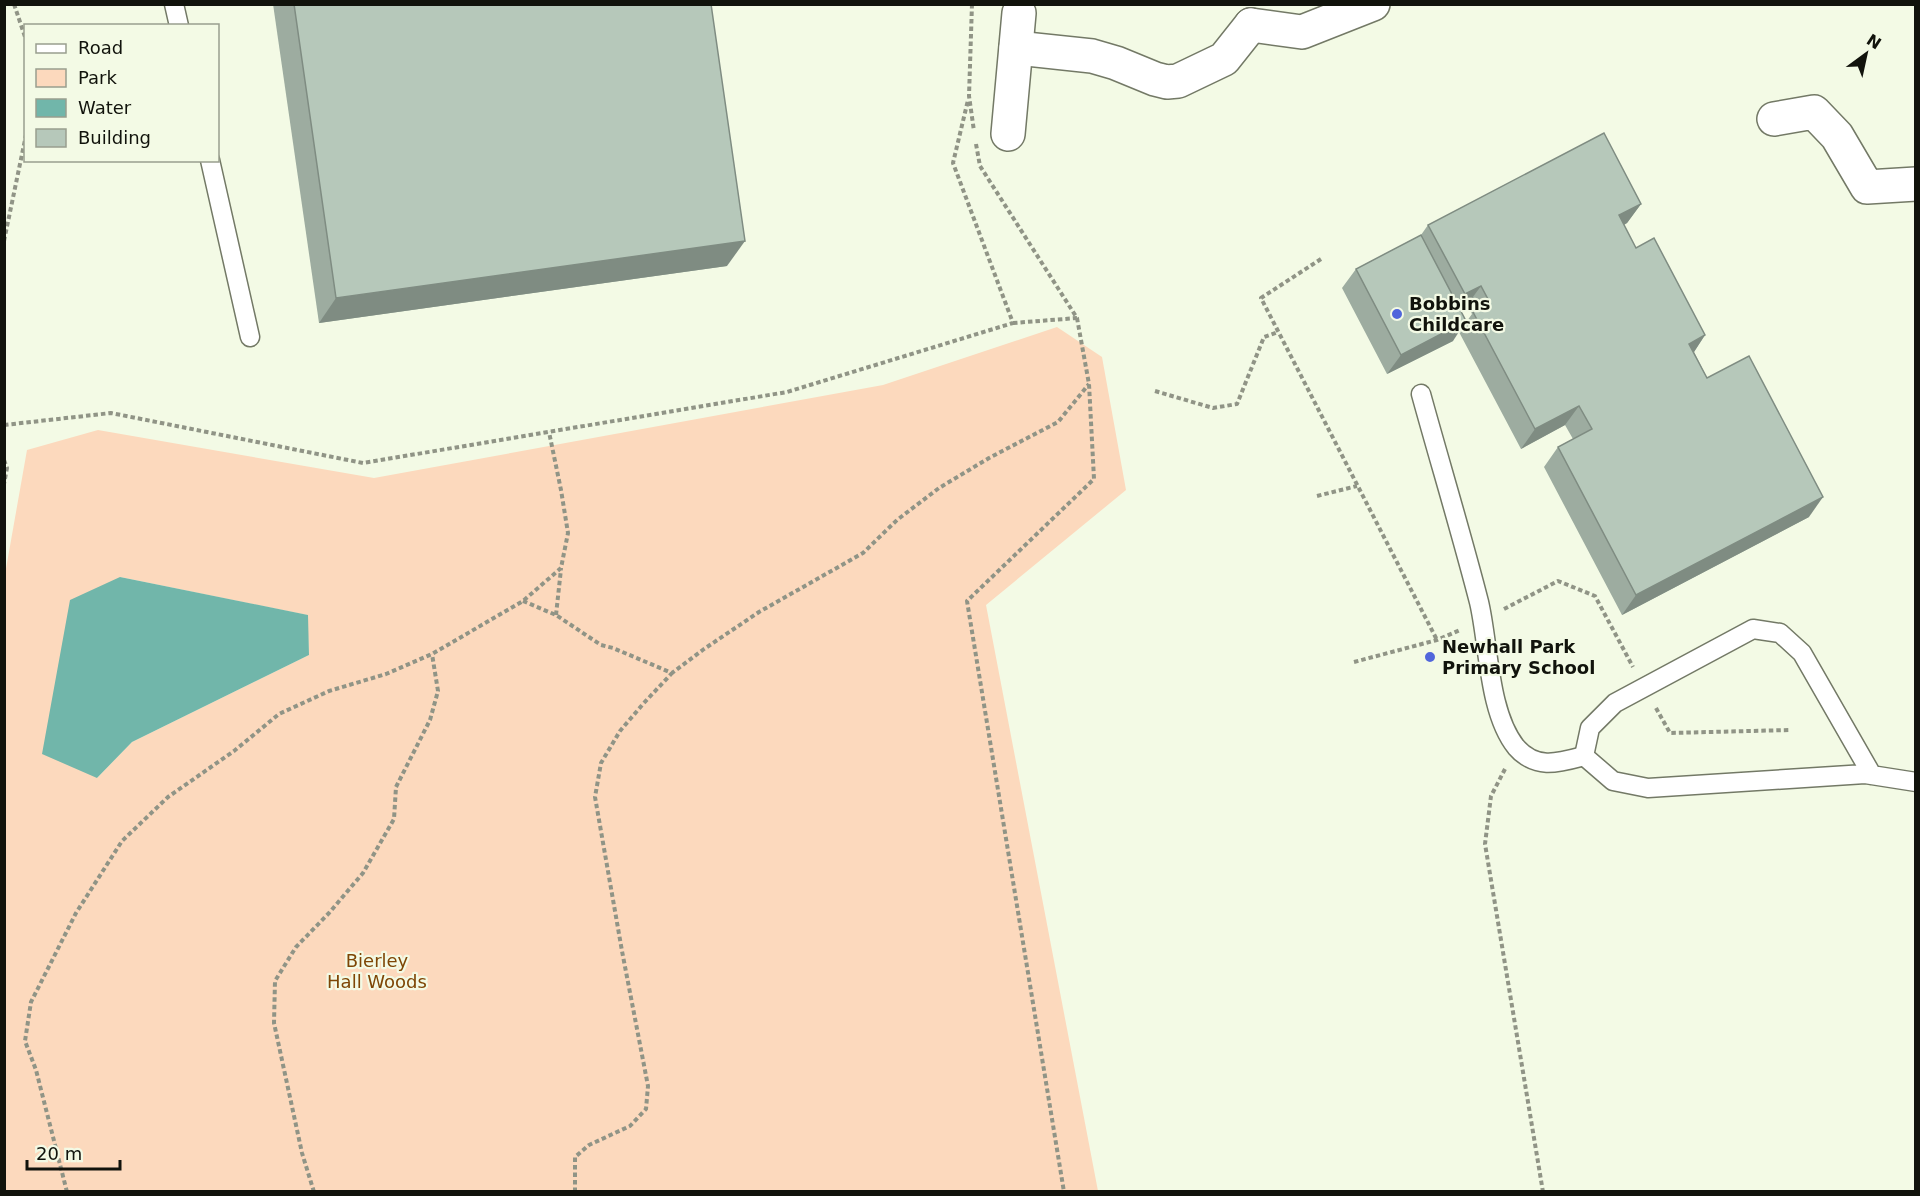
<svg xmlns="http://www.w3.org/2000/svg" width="1920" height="1196" font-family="'DejaVu Sans',sans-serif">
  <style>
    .green { fill: #fcd9bd; fill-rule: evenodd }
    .water { fill: #71b6aa }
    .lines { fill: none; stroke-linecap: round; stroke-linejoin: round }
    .service-casing { stroke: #737966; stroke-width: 21 }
    .minor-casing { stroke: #737966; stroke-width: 36 }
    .path { stroke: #909486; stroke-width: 4; stroke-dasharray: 4.5 3; stroke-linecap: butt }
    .service { stroke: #fff; stroke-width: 18 }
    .minor { stroke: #fff; stroke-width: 33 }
    .wall { fill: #9daca0 }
    .shaded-wall { fill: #7f8c82 }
    .building { fill: #b6c8ba; stroke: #7f8c82; stroke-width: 1.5 }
    .poi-dot { fill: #5166db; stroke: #f3fae5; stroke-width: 2 }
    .labels { text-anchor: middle; stroke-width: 4.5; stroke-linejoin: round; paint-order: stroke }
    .poi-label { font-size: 18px; font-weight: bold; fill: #11130c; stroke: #f3fae5; text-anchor: start }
    .park-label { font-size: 18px; fill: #7e4605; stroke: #f3fae5 }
  </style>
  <rect width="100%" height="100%" fill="#f3fae5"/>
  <path class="green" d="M1057 327 1102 357 1126 490 986 605 1098 1191 5 1192 4 580 27 450 98 430 374 478 883 385ZM120 577 307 615 309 655 132 742 97 778Z"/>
  <polygon class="water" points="120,577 308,615 309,655 132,742 97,778 42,754 70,600"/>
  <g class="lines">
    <g class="service-casing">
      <g id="service">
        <polyline points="174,4 179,26"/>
        <polyline points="210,160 250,337"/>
        <path d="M1421 394C1440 463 1461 532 1479 602 1489 644 1488 712 1516 747 1536 770 1558 763 1584 756"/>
        <polyline points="1872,775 1802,653 1780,633 1753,629 1615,703 1590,728 1584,756 1613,781 1648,788 1865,774 1916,782"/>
      </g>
    </g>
    <g class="minor-casing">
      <g id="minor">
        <polyline points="1251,25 1302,32 1373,4"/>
        <polyline points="1016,48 1092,56 1116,63 1155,79 1167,82 1178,81 1224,59 1251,25"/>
        <polyline points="1774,119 1814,112 1837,136 1867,187 1916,184"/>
        <polyline points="1008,134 1019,13"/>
      </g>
    </g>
    <g class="path">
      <polyline points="14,4 26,40"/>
      <polyline points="972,4 969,96 974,131"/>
      <polyline points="976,144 980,166 1077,318 1089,384 1094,479 967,601 1064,1192"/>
      <polyline points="4,241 26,135"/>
      <polyline points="1321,259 1261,298 1437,640"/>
      <polyline points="1013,323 1077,318"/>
      <polyline points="1155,391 1213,408 1237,404 1264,337 1278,332"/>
      <polyline points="4,425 111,413 363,463 787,392 1013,323 953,163 968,100"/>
      <polyline points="4,460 7,468 4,484"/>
      <polyline points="1317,496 1357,486"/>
      <polyline points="523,601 556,615 601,645 613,648 672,673 704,649 759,612 863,553 897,520 939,488 989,458 1058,422 1089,384"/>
      <polyline points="1504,609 1558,581 1595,596 1633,667"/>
      <polyline points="556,615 561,569"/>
      <polyline points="1354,662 1437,640 1460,630"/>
      <polyline points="1656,708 1670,733 1790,730"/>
      <polyline points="1505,769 1491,796 1485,844 1543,1192"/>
      <polyline points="67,1192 36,1070 25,1041 31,1002 76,913 122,841 168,797 234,751 279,714 329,691 386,674 432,654 523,601 561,568 568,533 561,490 549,432"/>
      <polyline points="314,1192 302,1153 274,1023 275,981 296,947 329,913 363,873 394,819 396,787 430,720 438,691 432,654"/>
      <polyline points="575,1192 575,1157 589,1145 630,1126 646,1109 648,1086 622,951 595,797 601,763 620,731 643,704 672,673"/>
    </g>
    <use href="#service" class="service"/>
    <use href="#minor" class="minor"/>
  </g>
  <g class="wall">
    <polygon points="273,4 711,4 727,266 319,323"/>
    <polygon points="1641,204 1627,223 1624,225 1636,248 1705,335 1694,352 1707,378 1809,517 1622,615 1544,467 1558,447 1573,439 1565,425 1521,449 1459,332 1472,314 1467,305 1460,309 1453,341 1387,374 1342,288 1356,269 1421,235 1428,225"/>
  </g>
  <g class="shaded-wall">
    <polygon points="1641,204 1627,223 1605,235 1619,215"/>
    <polygon points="745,241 727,266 319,323 336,298"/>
    <polygon points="1481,286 1467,305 1451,314 1465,294"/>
    <polygon points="1466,321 1453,341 1387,374 1401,355"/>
    <polygon points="1705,335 1692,355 1689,344"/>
    <polygon points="1579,406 1565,425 1521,449 1535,429"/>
    <polygon points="1823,497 1809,517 1622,615 1636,595"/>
  </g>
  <g class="building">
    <polygon points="294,4 711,4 745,241 336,298"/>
    <polygon points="1604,133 1641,204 1619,215 1636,248 1654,238 1705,335 1689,344 1707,378 1749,356 1823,497 1636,595 1558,447 1592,429 1579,406 1535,429 1473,312 1490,303 1481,286 1465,294 1428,225"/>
    <polygon points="1421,235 1466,321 1401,355 1356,269"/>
  </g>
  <g class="poi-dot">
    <circle cx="1397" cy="314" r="6"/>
    <circle cx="1430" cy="657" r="6"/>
  </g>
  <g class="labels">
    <g class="poi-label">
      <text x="1409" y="310">Bobbins<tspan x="1409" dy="21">Childcare</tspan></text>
      <text x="1442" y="653">Newhall Park<tspan x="1442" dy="21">Primary School</tspan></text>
    </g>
    <g class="park-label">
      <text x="377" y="967">Bierley<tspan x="377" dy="21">Hall Woods</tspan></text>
    </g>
  </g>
  <rect width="1920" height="1196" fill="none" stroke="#11130c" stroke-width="12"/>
  <rect x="24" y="24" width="195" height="138" fill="#f3fae5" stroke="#999e8e" stroke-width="1.5"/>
  <rect x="36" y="44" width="30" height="9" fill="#ffffff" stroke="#999e8e" stroke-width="1.5"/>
  <text x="78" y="54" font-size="18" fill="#11130c">Road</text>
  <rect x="36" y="69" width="30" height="18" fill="#fcd9bd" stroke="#999e8e" stroke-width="1.5"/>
  <text x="78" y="84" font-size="18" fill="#11130c">Park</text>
  <rect x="36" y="99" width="30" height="18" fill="#71b6aa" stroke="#999e8e" stroke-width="1.5"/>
  <text x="78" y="114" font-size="18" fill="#11130c">Water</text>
  <rect x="36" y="129" width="30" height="18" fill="#b6c8ba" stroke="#999e8e" stroke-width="1.5"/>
  <text x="78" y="144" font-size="18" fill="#11130c">Building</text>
  <g transform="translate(1866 54) rotate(33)" stroke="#f3fae5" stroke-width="4.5" paint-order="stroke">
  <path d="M0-4.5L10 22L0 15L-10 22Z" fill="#11130c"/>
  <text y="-9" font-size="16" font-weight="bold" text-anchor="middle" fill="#11130c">N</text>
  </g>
  <path d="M27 1160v9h93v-9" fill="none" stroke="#11130c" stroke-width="3"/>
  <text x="36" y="1160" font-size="18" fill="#11130c" stroke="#f3fae5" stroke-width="4.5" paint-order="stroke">20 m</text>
</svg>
